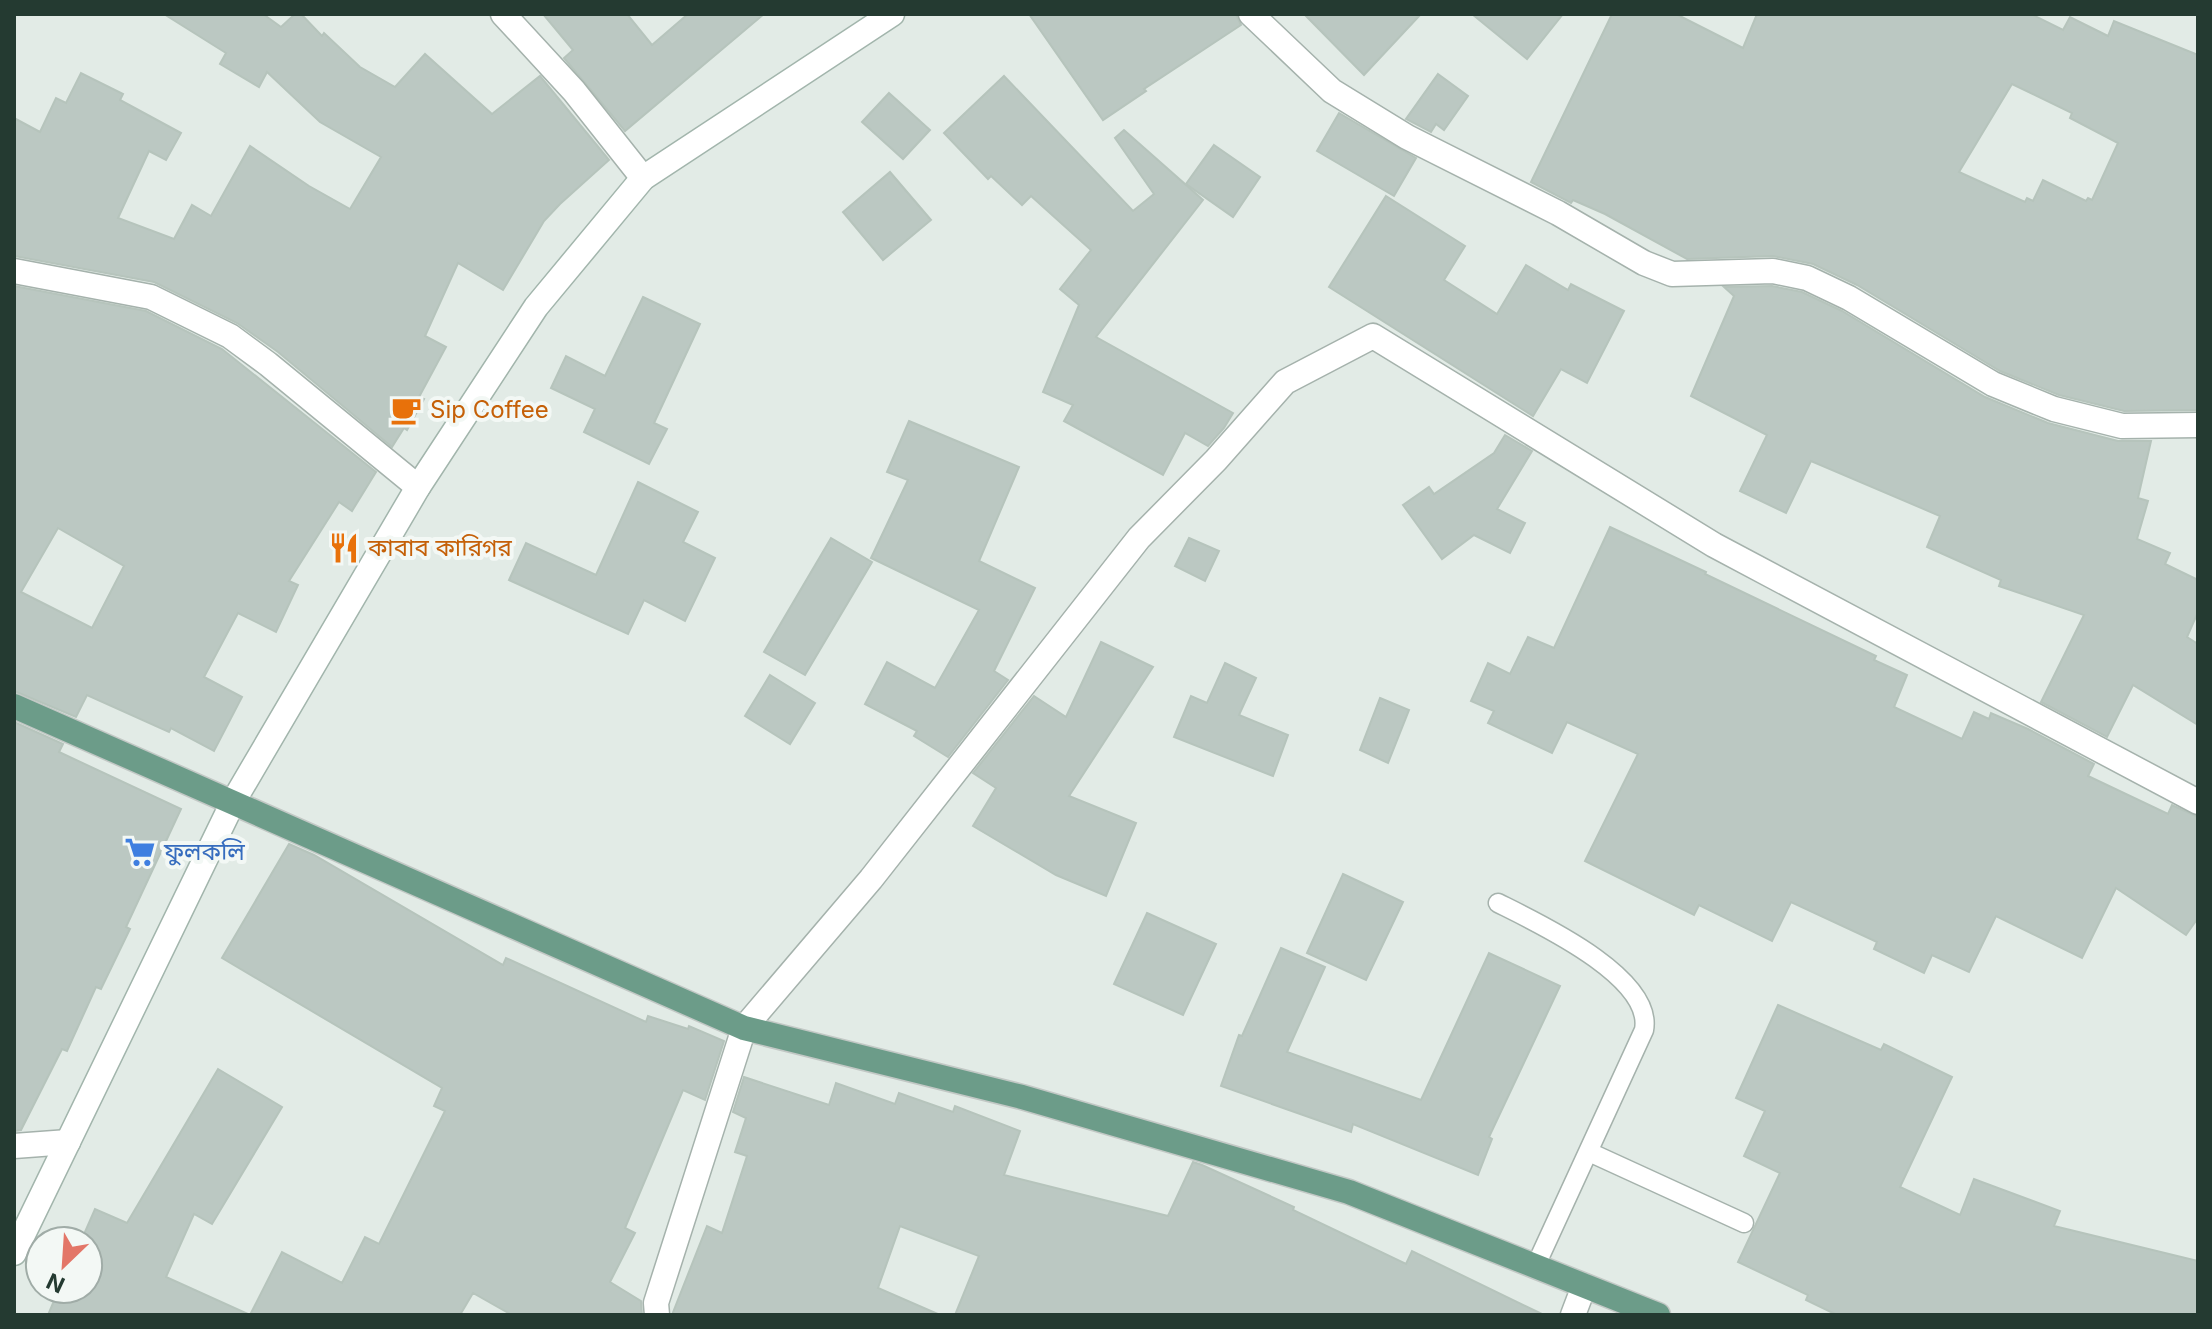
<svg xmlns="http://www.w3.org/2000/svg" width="2212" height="1329" font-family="Inter,'Noto Sans Bengali',sans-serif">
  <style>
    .building { fill: #bbc8c2; stroke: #b6c4bc; stroke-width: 2; fill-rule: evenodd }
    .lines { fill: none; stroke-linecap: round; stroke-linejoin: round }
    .service-casing { stroke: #a5b2ac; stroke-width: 21 }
    .minor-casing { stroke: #a5b2ac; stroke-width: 27 }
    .secondary-casing { stroke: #a2b5ac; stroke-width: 27 }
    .primary-casing { stroke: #c2c8c5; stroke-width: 27 }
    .service { stroke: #fff; stroke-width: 18 }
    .minor { stroke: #fff; stroke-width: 24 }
    .secondary { stroke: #fff; stroke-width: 24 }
    .primary { stroke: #6c9c89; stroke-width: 24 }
    .labels { text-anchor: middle; stroke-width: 8; stroke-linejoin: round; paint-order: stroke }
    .food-label { font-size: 24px; fill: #c56008; stroke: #f3f8f5; text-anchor: start }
    .shop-label { font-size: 24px; fill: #366cbe; stroke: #f3f8f5; text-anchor: start }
  </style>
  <rect width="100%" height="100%" fill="#e2ebe6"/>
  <g class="building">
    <polygon points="164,14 263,14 281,27 295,14 301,14 322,36 324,33 360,67 395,87 425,54 492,114 540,76 609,160 560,204 544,221 503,290 458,263 425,336 446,347 419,397 424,399 407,430 404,428 392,447 278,352 237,323 154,282 14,256 14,118 40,132 56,98 66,103 81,73 123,94 120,100 181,133 166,160 149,151 118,218 174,239 192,205 211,216 250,146 309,186 350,209 381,157 320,122 267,72 259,87 220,64 226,53"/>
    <polygon points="543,14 627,14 652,45 688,14 764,14 625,131 564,58 573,50"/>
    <polygon points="1029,14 1236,14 1241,25 1144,89 1146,91 1103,120"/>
    <polygon points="1304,14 1421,14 1364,75"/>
    <polygon points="1472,14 1563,14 1527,59"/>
    <path d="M1612 14H1676L1743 48 1757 14H2031L2063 30 2070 17 2108 36 2114 21 2198 55V410L2124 411 2059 395 2000 371 1857 285 1813 264 1773 256 1687 259 1605 214 1573 200 1571 203 1531 182ZM2012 84 2072 113 2070 118 2118 143 2092 200 2088 198 2086 201 2043 180 2033 201 2027 198 2025 202 1959 172Z"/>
    <polygon points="1438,74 1468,96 1444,130 1436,124 1431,132 1406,119"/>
    <polygon points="1004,76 1133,211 1154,194 1115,138 1124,130 1203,200 1096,337 1233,413 1224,428 1208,446 1185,433 1163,475 1064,421 1073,405 1043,392 1079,305 1060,289 1091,250 1031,196 1022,205 991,176 988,179 944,133"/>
    <polygon points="889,93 930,130 903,159 862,122"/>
    <polygon points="1339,113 1416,158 1394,196 1317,151"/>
    <polygon points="1214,145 1260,177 1233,217 1186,184"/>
    <polygon points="890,172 931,220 883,260 843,212"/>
    <polygon points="1386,196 1465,246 1444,280 1497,314 1526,265 1568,290 1571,284 1624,311 1587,383 1561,369 1533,416 1329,287"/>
    <path d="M14 286 146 311 222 349 376 472 352 511 339 502 289 581 298 585 276 632 238 613 204 677 242 697 214 751 171 728 169 732 87 695 76 717 14 691ZM58 528 124 566 92 628 21 592Z"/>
    <polygon points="1772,286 1802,292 1842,311 1985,397 2048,423 2118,441 2151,441 2138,498 2148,501 2137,539 2170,553 2165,564 2198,580 2198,612 2187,637 2198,644 2198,725 2133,685 2107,737 2041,702 2084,615 1999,586 2001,580 1927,547 1940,516 1811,461 1786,513 1740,491 1767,435 1691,396 1734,296 1724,287"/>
    <polygon points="643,297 700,324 654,423 667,429 649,464 584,432 595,409 551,388 566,356 605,376"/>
    <polygon points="909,421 1019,467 979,561 1035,588 994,671 1008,680 948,757 914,736 917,731 865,704 887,662 935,688 979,610 871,558 908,480 887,472"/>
    <polygon points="1505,435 1532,451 1497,509 1525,523 1510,553 1474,535 1442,559 1403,505 1429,487 1434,494 1494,453"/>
    <polygon points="638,482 698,512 683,542 715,558 685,621 644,600 628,634 509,580 526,543 596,575"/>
    <polygon points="1610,527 1706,572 1705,574 1876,656 1874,660 1907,675 1894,707 1962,739 1974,712 1989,719 1991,713 2028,729 2094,764 2088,776 2168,814 2172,805 2198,817 2198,918 2186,935 2116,888 2082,958 1996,916 1969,972 1932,955 1924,973 1874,949 1877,942 1791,902 1772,941 1699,905 1694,915 1585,861 1638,754 1567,722 1552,753 1488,723 1494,711 1471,701 1488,663 1510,674 1528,637 1554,648"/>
    <polygon points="831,538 872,562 805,675 764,652"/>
    <polygon points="1189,538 1219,551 1205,581 1175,566"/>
    <polygon points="1101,642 1153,667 1069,796 1136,823 1106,896 1056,875 973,826 996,788 973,773 1034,696 1066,717"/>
    <polygon points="1225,663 1256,678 1239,715 1288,735 1273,776 1174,737 1191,696 1207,703"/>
    <polygon points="770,675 815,703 790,744 745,716"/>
    <polygon points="1380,698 1409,710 1388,763 1360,750"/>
    <polygon points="14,722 63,744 59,752 181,809 126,927 130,929 101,989 96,987 67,1051 62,1049 21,1130 14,1131"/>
    <polygon points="289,844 314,855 503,965 506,958 646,1022 648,1016 688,1029 689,1026 724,1041 705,1100 683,1090 625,1228 635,1233 610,1282 641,1301 642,1315 512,1315 473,1293 460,1315 48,1315 59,1289 88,1289 88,1241 81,1241 95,1209 127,1223 218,1069 282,1107 212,1224 194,1214 166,1277 250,1315 282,1252 342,1283 365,1237 379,1244 445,1111 434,1106 442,1088 222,958"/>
    <polygon points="1343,874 1403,902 1366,980 1307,953"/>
    <polygon points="1147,913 1216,944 1183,1015 1114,984"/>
    <polygon points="1281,948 1325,967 1287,1052 1421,1100 1489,953 1560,986 1489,1137 1492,1139 1478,1175 1353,1124 1351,1132 1221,1086 1239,1035 1242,1036"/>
    <polygon points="1778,1005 1881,1050 1884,1044 1952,1077 1900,1187 1960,1215 1974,1179 2060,1211 2054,1226 2198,1261 2198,1315 1837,1315 1806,1300 1808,1295 1738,1262 1780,1173 1744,1156 1765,1111 1736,1098"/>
    <polygon points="744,1077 829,1105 836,1083 895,1104 899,1093 953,1112 955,1106 1020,1131 1004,1175 1168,1216 1193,1162 1202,1165 1294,1207 1293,1210 1406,1264 1412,1251 1544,1315 955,1315 979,1256 900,1226 878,1288 940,1315 672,1315 707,1226 722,1233 747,1156 735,1152 746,1118 733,1112"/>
  </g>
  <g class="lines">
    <g class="service-casing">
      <g id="service">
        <path d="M1498 903C1538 923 1654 977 1644 1030L1536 1265"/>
        <polyline points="1589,1152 1744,1223"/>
      </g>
    </g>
    <g class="minor-casing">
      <g id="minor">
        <polyline points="503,14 574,91 643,178"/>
        <polyline points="1251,14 1332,91 1407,137 1558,213 1644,263 1672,274 1773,271 1807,278 1849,298 1993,384 2054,409 2122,426 2198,425"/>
        <polyline points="14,271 151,297 230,336 268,364 418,487"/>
        <polyline points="14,1146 68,1142"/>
        <polyline points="657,1315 656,1303 744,1028 871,879 1139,538 1216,460 1285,382 1373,336 1714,545 2198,802"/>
        <polyline points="1573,1315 1584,1286"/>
      </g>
    </g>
    <g class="secondary-casing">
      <polyline id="secondary" points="14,1253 233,802 418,487 536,307 643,178 892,14"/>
    </g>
    <g class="primary-casing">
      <polyline id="primary" points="14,706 744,1028 1022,1097 1349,1192 1658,1315"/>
    </g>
    <use href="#service" class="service"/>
    <use href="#minor" class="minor"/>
    <use href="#secondary" class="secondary"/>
    <use href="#primary" class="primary"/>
  </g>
  <defs>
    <g id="cafe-bare" transform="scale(2.4)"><path d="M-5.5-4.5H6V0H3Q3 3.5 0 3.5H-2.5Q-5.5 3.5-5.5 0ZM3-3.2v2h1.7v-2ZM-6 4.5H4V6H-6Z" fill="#e8710a" stroke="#f3f8f5" stroke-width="2.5" paint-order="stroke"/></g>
    <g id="restaurant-bare" transform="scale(2.4)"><path d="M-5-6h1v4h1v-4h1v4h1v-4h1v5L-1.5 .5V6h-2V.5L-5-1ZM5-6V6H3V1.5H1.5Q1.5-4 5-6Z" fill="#e8710a" stroke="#f3f8f5" stroke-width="2.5" paint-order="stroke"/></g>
    <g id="supermarket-bare" transform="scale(2.4)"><path d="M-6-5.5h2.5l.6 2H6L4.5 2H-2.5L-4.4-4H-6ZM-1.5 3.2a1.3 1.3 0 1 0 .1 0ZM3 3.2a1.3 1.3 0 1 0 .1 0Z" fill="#3f7fe0" stroke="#f3f8f5" stroke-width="2.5" paint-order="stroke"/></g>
  </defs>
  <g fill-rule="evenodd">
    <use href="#cafe-bare" x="406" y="410"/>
    <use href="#restaurant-bare" x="344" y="548"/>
    <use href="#supermarket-bare" x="140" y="852"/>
  </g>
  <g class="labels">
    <g class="food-label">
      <text x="430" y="418">Sip Coffee</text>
      <text x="368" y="556">কাবাব কারিগর</text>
    </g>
    <g class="shop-label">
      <text x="164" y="860">ফুলকলি</text>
    </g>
  </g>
  <rect width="2212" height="1329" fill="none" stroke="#243a31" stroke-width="32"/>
  <g transform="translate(64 1265) rotate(205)"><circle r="38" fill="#f3f8f5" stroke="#a0aca7" stroke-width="2"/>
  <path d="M0-6L14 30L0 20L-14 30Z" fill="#e37668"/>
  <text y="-12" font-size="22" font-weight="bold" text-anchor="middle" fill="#243a31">N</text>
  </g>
</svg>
